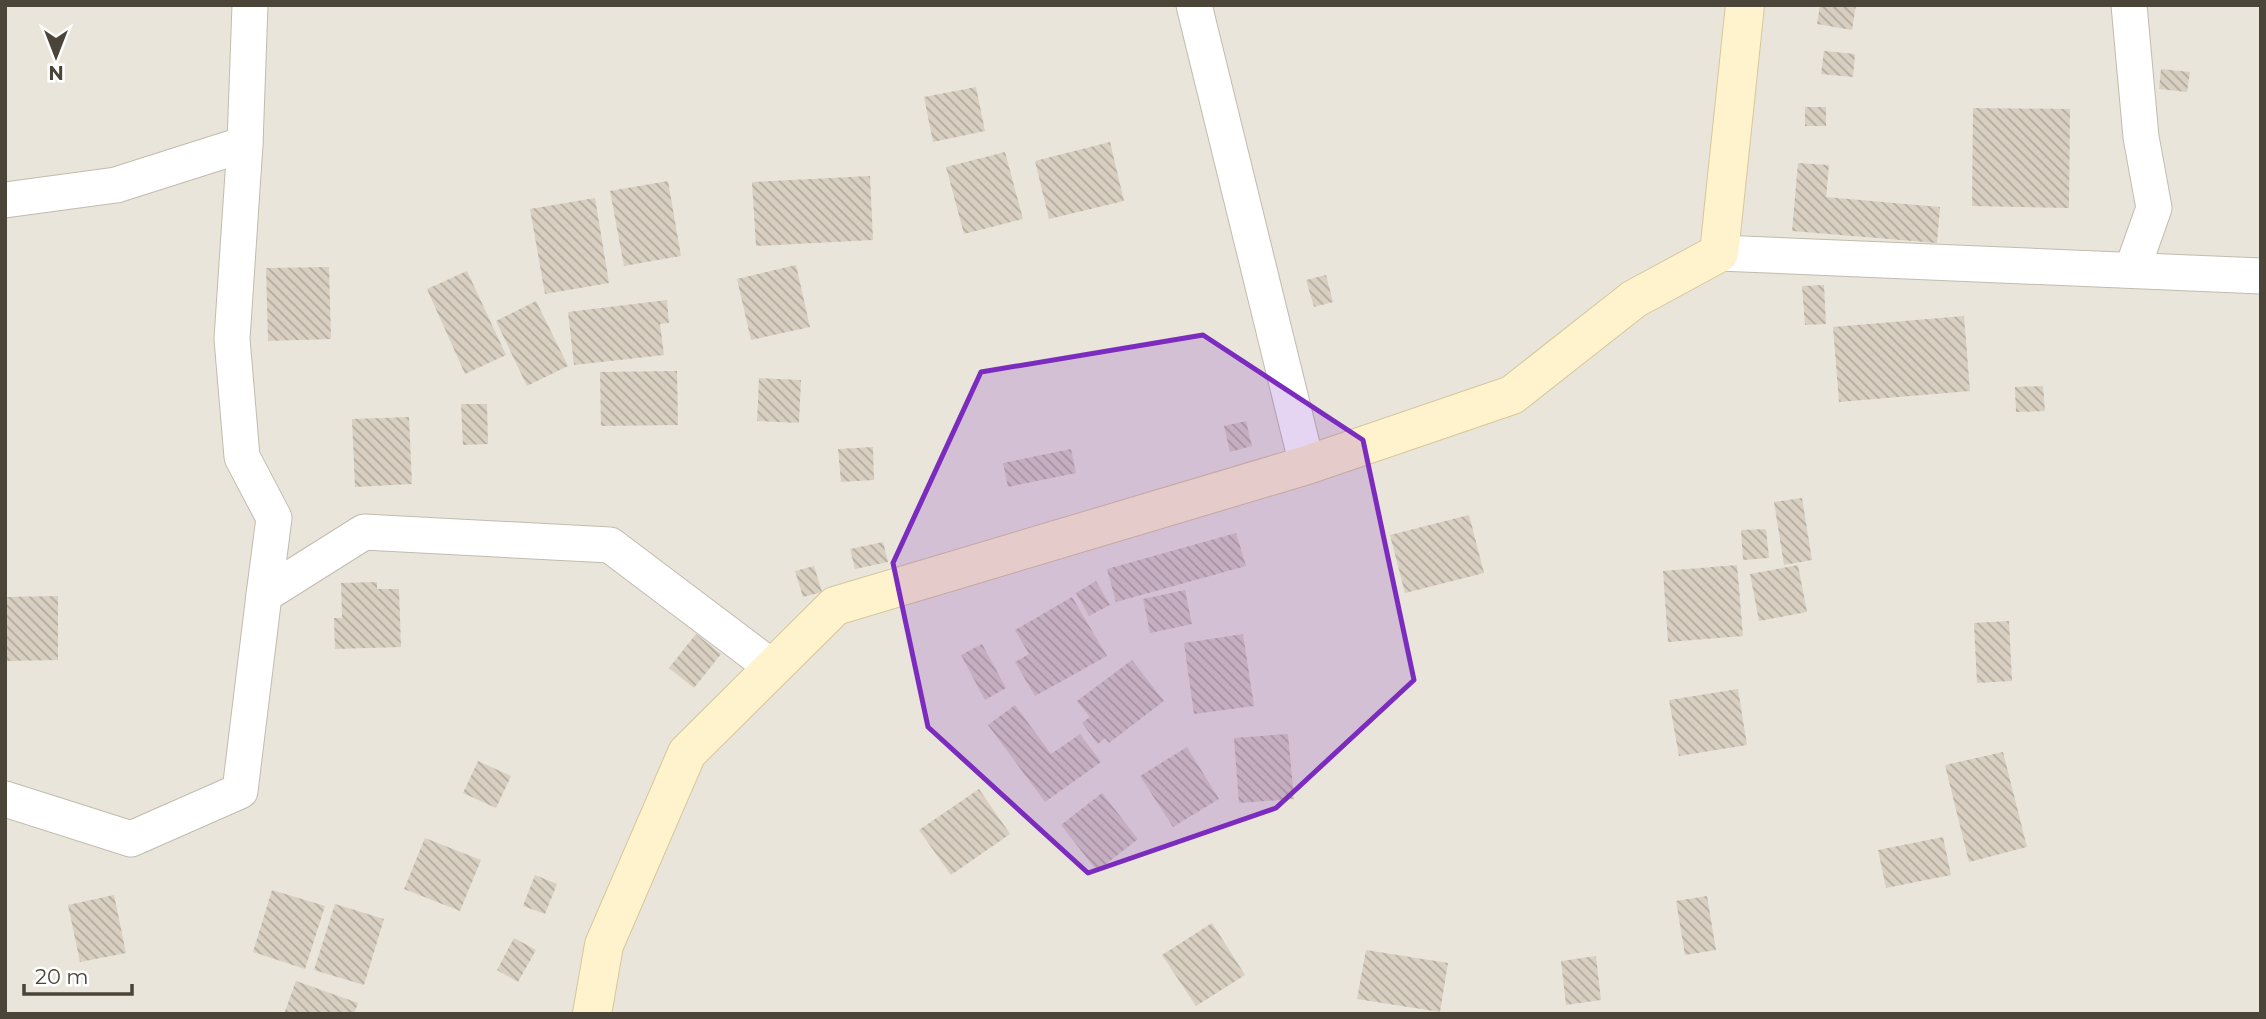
<svg xmlns="http://www.w3.org/2000/svg" width="2266" height="1019" font-family="Montserrat,sans-serif">
  <style>
    .residential { fill: #eae5da }
    .building { fill: url(#building-back-hatch) }
    .lines { fill: none; stroke-linecap: round; stroke-linejoin: round }
    .street-casing { stroke: #c2bbae; stroke-width: 37 }
    .secondary-casing { stroke: #d6c79b; stroke-width: 40 }
    .street { stroke: #fff; stroke-width: 35 }
    .secondary { stroke: #fff3cd; stroke-width: 38 }
    .marked { fill: #7b2cbf; fill-opacity: 0.2; stroke: #7b2cbf; stroke-width: 5; stroke-linejoin: round }
  </style>
  <defs>
    <pattern id="building-back-hatch" width="6" height="6" patternUnits="userSpaceOnUse" patternTransform="scale(1.75)"><rect width="6" height="6" fill="#d8cfc1"/><path d="M-1 5l2 2M0 0l6 6M5-1l2 2" fill="none" stroke="#b1aa9e"/></pattern>
  </defs>
  <rect width="100%" height="100%" fill="#f6f3ec"/>
  <rect class="residential" x="5" y="5" width="2256" height="1009"/>
  <g class="building">
    <polygon points="1820,5 1856,5 1852,30 1817,24"/>
    <polygon points="1824,51 1855,54 1853,77 1821,74"/>
    <polygon points="2161,69 2190,72 2187,92 2159,89"/>
    <polygon points="976,87 985,131 933,142 924,97"/>
    <rect x="1805" y="107" width="21" height="19"/>
    <polygon points="1973,108 2070,109 2069,208 1972,206"/>
    <polygon points="1110,142 1124,201 1049,219 1035,161"/>
    <polygon points="1005,152 1023,219 964,234 946,167"/>
    <polygon points="1798,163 1829,165 1826,197 1940,207 1937,243 1792,231"/>
    <polygon points="870,176 873,240 756,246 752,182"/>
    <polygon points="668,181 681,256 624,266 610,191"/>
    <polygon points="595,198 609,283 545,294 530,209"/>
    <polygon points="796,265 810,327 751,340 737,279"/>
    <polygon points="329,267 331,339 268,341 266,268"/>
    <polygon points="467,271 506,355 465,374 427,289"/>
    <polygon points="1326,275 1333,302 1314,307 1306,280"/>
    <polygon points="1824,285 1826,324 1805,325 1802,286"/>
    <polygon points="667,300 669,323 660,324 664,355 574,365 568,312"/>
    <polygon points="536,301 568,366 527,386 496,321"/>
    <polygon points="1964,316 1970,391 1839,402 1833,327"/>
    <polygon points="677,371 678,425 601,426 600,372"/>
    <polygon points="759,378 801,380 799,423 757,421"/>
    <polygon points="2043,386 2045,411 2016,412 2015,387"/>
    <polygon points="461,404 487,404 488,444 463,445"/>
    <polygon points="409,417 412,484 355,487 352,419"/>
    <polygon points="1246,421 1252,446 1230,452 1224,426"/>
    <polygon points="873,447 874,480 841,482 838,449"/>
    <polygon points="1071,449 1076,473 1008,487 1003,463"/>
    <polygon points="1802,498 1812,560 1784,565 1774,502"/>
    <polygon points="1469,515 1484,573 1405,593 1390,535"/>
    <polygon points="1766,529 1769,558 1743,560 1741,530"/>
    <polygon points="1236,533 1246,566 1116,602 1107,569"/>
    <polygon points="883,542 888,562 855,569 850,549"/>
    <polygon points="1737,565 1743,636 1668,642 1663,571"/>
    <polygon points="1798,565 1807,612 1759,621 1750,574"/>
    <polygon points="814,566 822,592 803,597 795,571"/>
    <polygon points="1096,581 1110,605 1089,616 1076,593"/>
    <polygon points="377,582 377,589 399,589 401,647 335,649 334,618 342,618 341,583"/>
    <polygon points="1185,590 1192,624 1150,633 1143,599"/>
    <polygon points="58,596 58,660 5,661 5,597"/>
    <polygon points="1072,597 1107,656 1035,696 1015,662 1029,654 1015,630"/>
    <polygon points="2009,621 2012,681 1977,683 1974,623"/>
    <polygon points="696,634 721,654 694,688 669,668"/>
    <polygon points="1243,634 1254,706 1194,714 1184,643"/>
    <polygon points="982,644 1006,688 985,700 961,655"/>
    <polygon points="1132,660 1164,701 1109,743 1105,738 1098,744 1082,723 1090,717 1077,701"/>
    <polygon points="1738,689 1747,745 1679,756 1669,700"/>
    <polygon points="1015,705 1051,754 1080,734 1101,762 1045,802 988,725"/>
    <polygon points="1288,734 1294,799 1239,803 1234,738"/>
    <polygon points="1187,747 1219,799 1173,827 1140,776"/>
    <polygon points="2003,752 2027,847 1969,862 1945,765"/>
    <polygon points="478,761 511,776 496,808 463,793"/>
    <polygon points="979,789 1010,834 951,875 919,830"/>
    <polygon points="1102,793 1138,839 1097,871 1061,825"/>
    <polygon points="1943,837 1951,875 1886,888 1878,850"/>
    <polygon points="425,838 481,860 460,911 404,889"/>
    <polygon points="535,875 557,884 545,914 523,906"/>
    <polygon points="272,890 325,906 305,969 253,952"/>
    <polygon points="114,895 126,953 80,962 68,905"/>
    <polygon points="1707,896 1716,950 1685,955 1676,901"/>
    <polygon points="335,904 384,919 364,985 314,970"/>
    <polygon points="1212,923 1245,975 1196,1006 1162,955"/>
    <polygon points="514,938 536,950 518,982 497,970"/>
    <polygon points="1366,950 1448,963 1440,1012 1357,999"/>
    <polygon points="1596,956 1601,1000 1566,1005 1561,961"/>
    <polygon points="296,981 358,1003 354,1014 284,1014"/>
  </g>
  <g class="lines">
    <g class="street-casing">
      <g id="street">
        <polyline points="250,5 245,144 232,339 242,457 274,518 264,595"/>
        <polyline points="1194,5 1307,465"/>
        <polyline points="2129,5 2141,137 2154,208 2132,270"/>
        <polyline points="5,200 116,185 245,144"/>
        <polyline points="1719,253 2261,276"/>
        <polyline points="5,799 131,839 240,791 264,595 364,532 610,545 773,668"/>
      </g>
    </g>
    <g class="secondary-casing">
      <polyline id="secondary" points="592,1014 604,945 687,753 835,606 1307,465 1512,395 1634,299 1719,253 1745,5"/>
    </g>
    <use href="#street" class="street"/>
    <use href="#secondary" class="secondary"/>
  </g>
  <path class="marked" d="M1203 335 1363 440 1414 680 1276 808 1088 873 928 727 893 563 981 372Z"/>
  <rect width="2266" height="1019" fill="none" stroke="#4b4439" stroke-width="14"/>
  <g transform="translate(56 56) rotate(180)" stroke="#ffffff" stroke-width="5" paint-order="stroke">
  <path d="M0-5L12 26L0 18L-12 26Z" fill="#4b4439"/>
  <text y="-10" font-size="19" font-weight="bold" text-anchor="middle" fill="#4b4439">N</text>
  </g>
  <path d="M24 984v10h108v-10" fill="none" stroke="#4b4439" stroke-width="3.5"/>
  <text x="35" y="984" font-size="21" fill="#4b4439" stroke="#ffffff" stroke-width="5" paint-order="stroke">20 m</text>
</svg>
